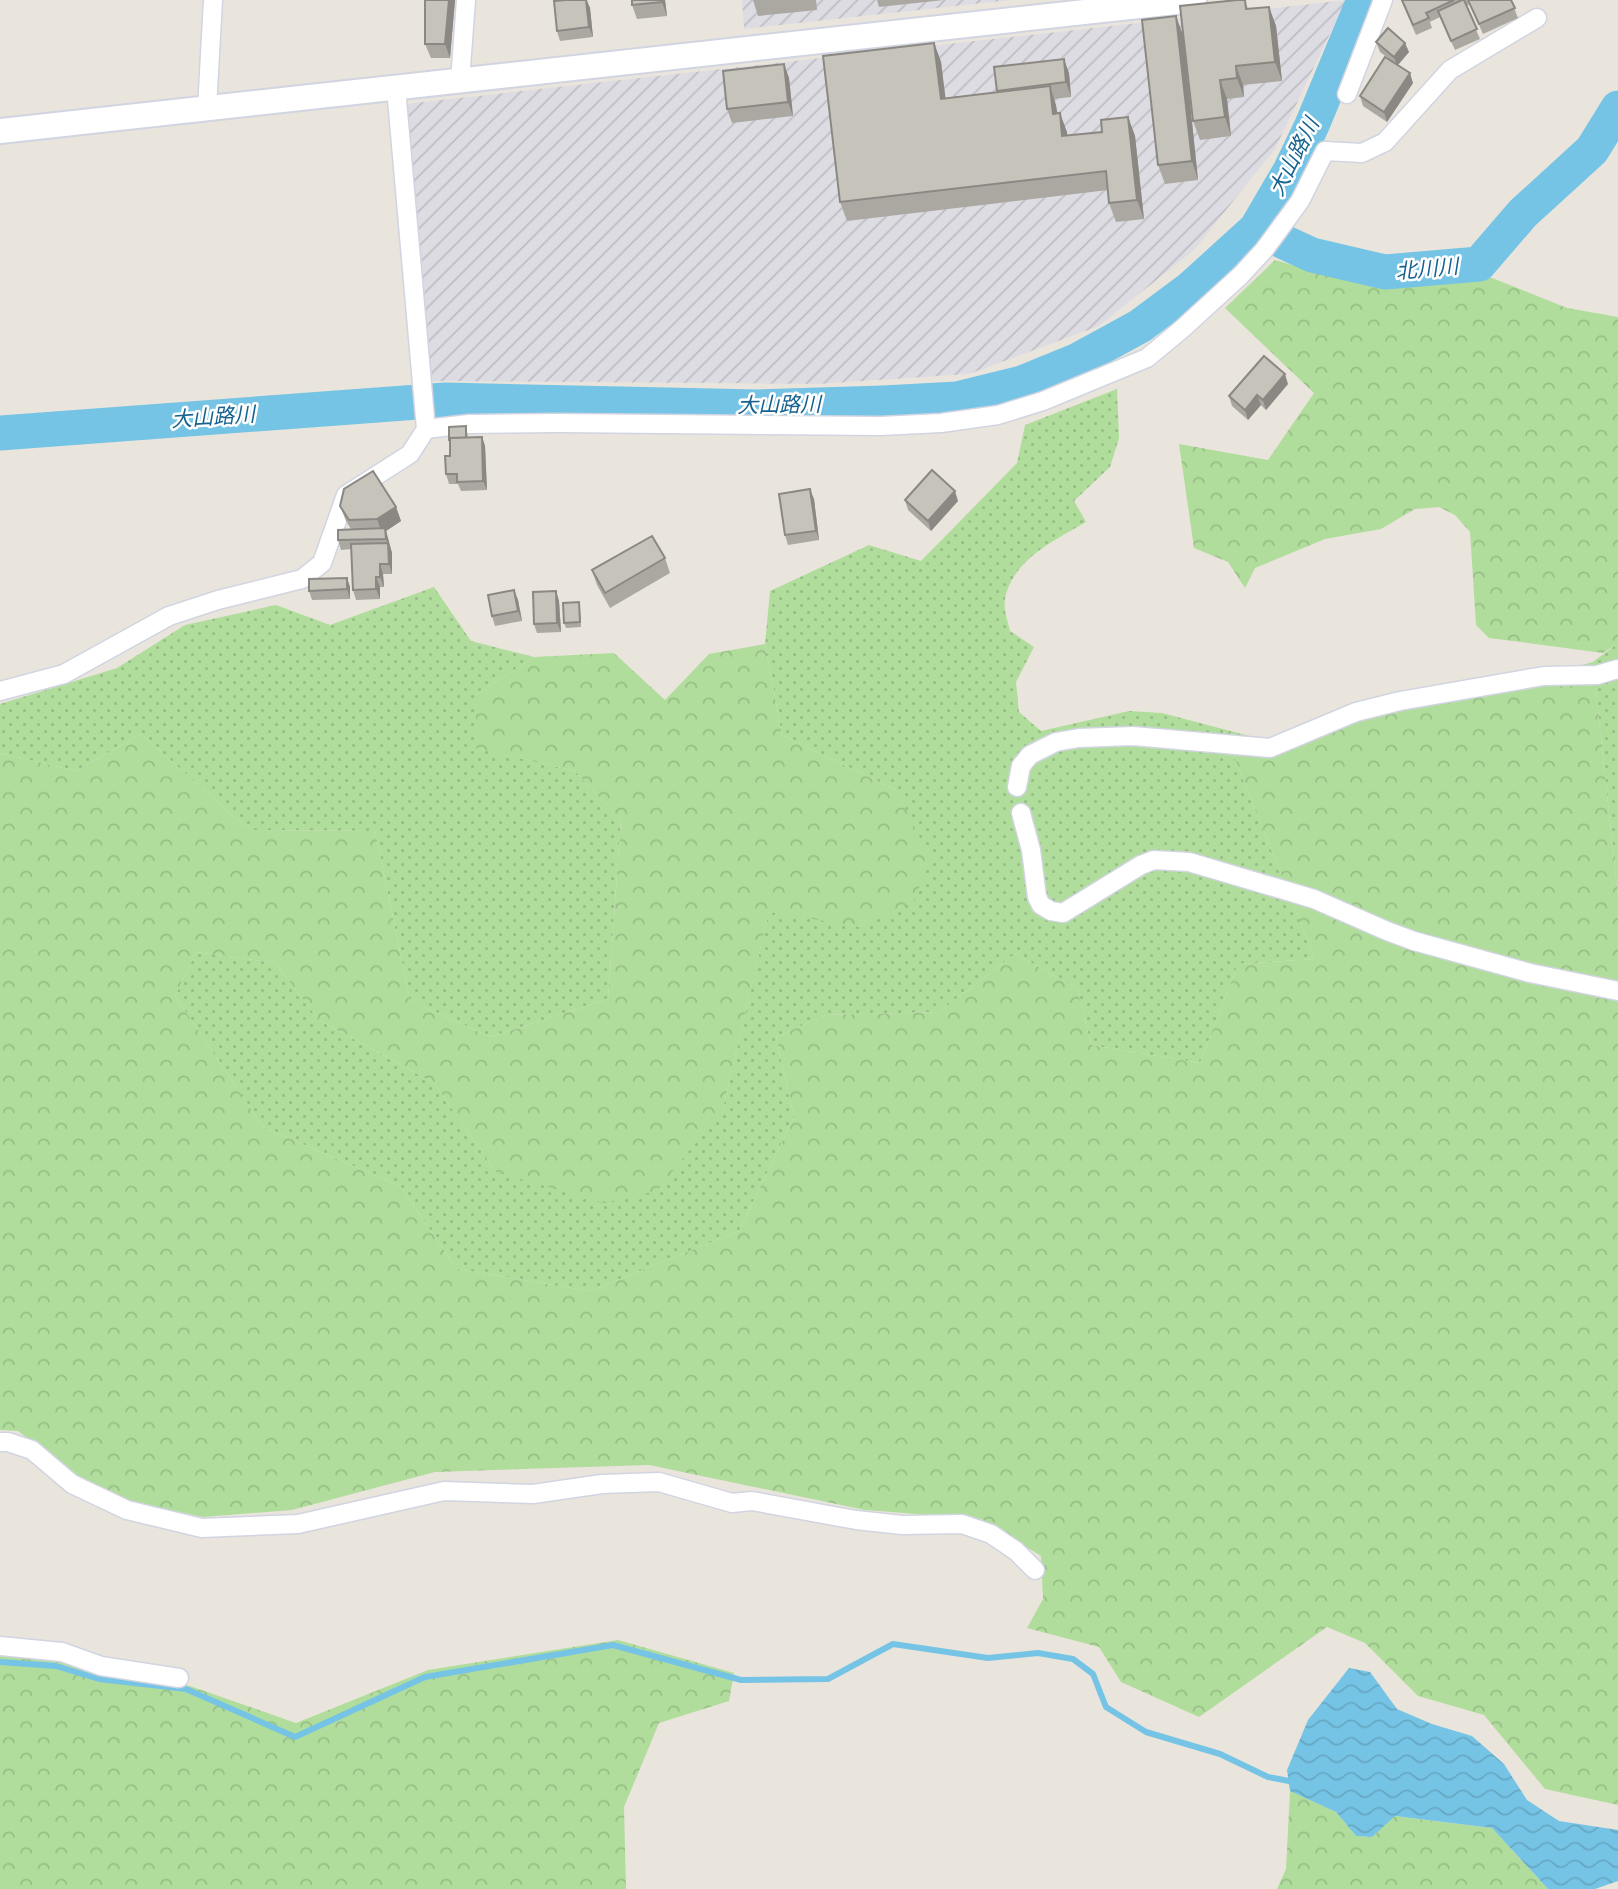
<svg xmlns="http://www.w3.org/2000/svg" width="1618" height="1889" font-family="'Open Sans','Noto Sans JP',sans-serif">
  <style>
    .industrial { fill: url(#industrial-furrows) }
    .grass { fill: url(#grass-dots) }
    .forest { fill: url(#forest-crowns) }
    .water { fill: url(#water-waves) }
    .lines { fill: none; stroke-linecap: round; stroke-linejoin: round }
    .stream { stroke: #76c4e5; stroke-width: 6 }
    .river { stroke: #76c4e5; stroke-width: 35 }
    .street-casing { stroke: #d1d4e1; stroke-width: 21 }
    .secondary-casing { stroke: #d1d4e1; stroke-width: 28 }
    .street { stroke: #fff; stroke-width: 18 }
    .secondary { stroke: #fff; stroke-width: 24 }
    .wall { fill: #aaa8a1 }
    .shaded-wall { fill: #8b8883 }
    .building { fill: #c6c3bb; stroke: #8b8883; stroke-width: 2 }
    .labels { text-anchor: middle; stroke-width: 5; stroke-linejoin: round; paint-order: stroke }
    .water-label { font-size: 21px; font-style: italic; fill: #17628f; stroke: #fff }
  </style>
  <defs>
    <pattern id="industrial-furrows" width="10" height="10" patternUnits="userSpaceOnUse" patternTransform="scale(1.75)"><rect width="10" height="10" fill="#dedce3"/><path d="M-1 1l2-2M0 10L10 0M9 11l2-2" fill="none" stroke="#bebdc3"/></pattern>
    <pattern id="grass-dots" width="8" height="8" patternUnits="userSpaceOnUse" patternTransform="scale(1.75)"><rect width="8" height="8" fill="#b0dd9c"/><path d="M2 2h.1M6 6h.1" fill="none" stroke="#97be86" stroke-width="1.8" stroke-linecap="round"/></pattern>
    <pattern id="forest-crowns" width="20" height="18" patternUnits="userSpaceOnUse" patternTransform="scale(1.75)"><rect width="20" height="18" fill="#b0dd9c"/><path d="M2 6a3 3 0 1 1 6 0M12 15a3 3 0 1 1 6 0" fill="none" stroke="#97be86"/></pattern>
    <pattern id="water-waves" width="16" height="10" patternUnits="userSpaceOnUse" patternTransform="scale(1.75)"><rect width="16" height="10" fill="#76c4e5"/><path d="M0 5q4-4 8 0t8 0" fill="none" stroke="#66a8c4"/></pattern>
  </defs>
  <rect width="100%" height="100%" fill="#eae5dc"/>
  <g class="industrial">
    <polygon points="742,0 1011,0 744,29"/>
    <polygon points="1346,0 1275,149 1194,250 1099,326 969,374 818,384 432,381 405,104"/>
  </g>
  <g class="grass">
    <path d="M1117 389 1119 438 1110 467 1074 501 1086 522C1055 540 1012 560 1005 599 1003 608 1008 622 1010 631L1034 647 1016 682 1019 712 1041 731 1129 711 1162 713 1223 729 1315 959 1238 964 1200 1063 1091 1045 1077 988 1015 954 939 1012 826 1015 776 1037 794 1117 739 1231 590 1291 457 1269 400 1186 263 1127 175 996 196 952 275 963 319 1020 434 1083 496 1172 723 1108 769 911 862 927 896 790 782 735 765 644 770 591 869 545 921 561 1017 463 1025 425Z"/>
    <polygon points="434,587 471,641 534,657 476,695 477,748 575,771 621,820 608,999 490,1037 410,1000 375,831 249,830 141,734 76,771 0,753 0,704 117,668 185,625 276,605 330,625"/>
    <polygon points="1618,643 1618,897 1593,662"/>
  </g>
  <g class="forest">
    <polygon points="1275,260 1332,276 1492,278 1567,308 1618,317 1618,643 1603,653 1489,638 1476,625 1470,532 1455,515 1439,507 1415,509 1381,529 1325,539 1255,568 1245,588 1228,562 1194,548 1179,444 1268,460 1314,393 1225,308"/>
    <polygon points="765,644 782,735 896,790 930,858 914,901 862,927 769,912 723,1108 657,1191 604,1203 496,1172 434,1083 319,1020 275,963 196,952 175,996 263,1127 400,1186 457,1269 590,1291 739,1231 794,1117 776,1037 826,1015 939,1012 1015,954 1077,988 1091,1045 1200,1063 1238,964 1315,959 1223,729 1280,744 1380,708 1479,692 1593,662 1618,897 1618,1805 1545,1789 1484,1715 1418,1696 1365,1643 1327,1627 1199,1717 1121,1682 1099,1647 1027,1628 1043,1599 1041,1556 981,1519 865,1510 649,1465 435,1472 292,1510 203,1517 132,1503 76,1475 18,1431 0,1430 0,753 76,771 141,734 249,830 375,831 410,1000 490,1037 608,999 621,820 575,771 476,748 476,695 534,657 614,653 665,700 709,654"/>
    <polygon points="618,1640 734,1673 729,1701 659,1723 624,1807 626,1889 0,1889 0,1656 59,1660 98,1673 190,1686 296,1723 428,1670"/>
    <polygon points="1290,1791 1336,1812 1356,1836 1372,1837 1394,1816 1492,1828 1548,1889 1277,1889 1286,1869"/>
  </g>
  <polygon class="water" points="1349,1668 1370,1672 1397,1709 1432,1724 1472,1736 1504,1764 1527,1800 1559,1821 1618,1830 1618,1881 1595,1889 1548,1889 1492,1828 1395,1816 1372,1837 1356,1836 1336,1812 1290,1791 1287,1770 1308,1720"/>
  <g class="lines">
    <polyline class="stream" points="0,1662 56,1666 99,1679 186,1689 295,1737 425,1677 613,1645 741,1680 828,1679 893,1644 988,1658 1038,1653 1073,1659 1093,1674 1106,1707 1146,1732 1220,1754 1268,1777 1289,1781"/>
    <g class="river">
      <polyline points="1256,229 1312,255 1385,272 1479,264 1523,213 1592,150 1618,108"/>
      <polyline points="0,433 445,400 758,407 883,403 957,399 1022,383 1076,361 1140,326 1191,288 1256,229 1290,171 1312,125 1364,0"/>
    </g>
    <g class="street-casing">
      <g id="street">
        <polyline points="460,81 466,0"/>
        <polyline points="1347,94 1383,0"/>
        <polyline points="207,109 213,0"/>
        <polyline points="426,429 469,424 558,423 881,426 941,423 998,415 1043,401 1147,358 1182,329 1241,275 1264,250 1300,201 1325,151 1362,153 1385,142 1450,70 1537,18"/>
        <polyline points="0,691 64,674 169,616 218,600 302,579 322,563 346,495 410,454 426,429 396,88"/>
        <polyline points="1017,787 1021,766 1030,755 1056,742 1079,738 1133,736 1270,748 1356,712 1400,701 1544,676 1597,675 1618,669"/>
        <polyline points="1021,813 1031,850 1037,897 1041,905 1051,911 1063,913 1141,865 1154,860 1189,862 1314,899 1387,931 1414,941 1530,973 1618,991"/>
        <polyline points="0,1442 8,1442 32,1450 72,1484 127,1510 202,1528 298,1524 444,1491 533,1494 602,1484 659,1482 732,1503 752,1501 856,1520 902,1525 962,1524 991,1534 1016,1551 1035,1570"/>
        <polyline points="0,1646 62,1652 101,1666 179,1678"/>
      </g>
    </g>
    <g class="secondary-casing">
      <polyline id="secondary" points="0,131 1194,0"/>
    </g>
    <use href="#street" class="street"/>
    <use href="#secondary" class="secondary"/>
  </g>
  <g class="wall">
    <polygon points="455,0 450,58 431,58 425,44"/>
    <polygon points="566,0 587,0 590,8 593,37 560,41 557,31"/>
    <polygon points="665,0 667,16 637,19 632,5"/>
    <polygon points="753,0 816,0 817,10 758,16"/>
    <polygon points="877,0 944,0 879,7"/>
    <polygon points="1245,0 1248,9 1269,7 1276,26 1282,81 1243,85 1244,97 1227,99 1231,136 1200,140 1193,121"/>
    <polygon points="1401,0 1467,0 1469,5 1466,6 1480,39 1455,50 1440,17 1430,22 1432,28 1416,35"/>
    <polygon points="1468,0 1511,0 1518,18 1483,34"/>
    <polygon points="1183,35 1198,180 1165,184 1158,165"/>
    <polygon points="1376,42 1409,52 1398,65 1413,83 1387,122 1363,106 1360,96 1388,58 1380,52"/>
    <polygon points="934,43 941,62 945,98 997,92 997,91 1069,73 1071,97 1054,99 1058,114 1060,113 1067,136 1102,132 1128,117 1135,136 1144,219 1116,222 1109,203 1108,190 847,221 840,202"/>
    <polygon points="784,64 789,78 793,116 732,123 727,109"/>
    <polygon points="1288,384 1266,410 1261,405 1248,420 1232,406 1229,396"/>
    <polygon points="466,426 467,431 468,438 482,437 485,446 487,490 461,491 458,484 449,484 446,474 450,456"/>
    <polygon points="814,499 819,540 788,545 785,535"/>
    <polygon points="905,500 958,501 931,531 908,510"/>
    <polygon points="340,506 396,507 401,521 386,531 392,553 392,574 383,574 384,587 380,587 380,599 356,600 353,590 352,549 341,550 338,540 351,529 346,521"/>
    <polygon points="665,558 670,573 610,608 597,585 592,570"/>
    <polygon points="347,578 350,587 350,599 312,600 309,591"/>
    <polygon points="514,590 518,600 522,621 495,626 492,616"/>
    <polygon points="556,591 559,601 561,632 537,633 534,624"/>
    <polygon points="579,602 580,607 581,627 566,628 564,623"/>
  </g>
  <g class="shaded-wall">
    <polygon points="449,0 455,0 450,58 445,44"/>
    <polygon points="586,0 590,8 593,37 589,27"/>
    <polygon points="662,0 665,0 667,16 662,2"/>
    <polygon points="1269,7 1276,26 1282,81 1275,62"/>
    <polygon points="1176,16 1183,35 1198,180 1192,161"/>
    <polygon points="934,43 941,62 948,118 941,99"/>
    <polygon points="1405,43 1409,52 1397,66 1394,57"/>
    <polygon points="1064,59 1069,73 1071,97 1066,82"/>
    <polygon points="784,64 789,78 793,116 788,102"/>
    <polygon points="1236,66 1243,85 1244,97 1237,78"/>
    <polygon points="1410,73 1413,83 1387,122 1384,112"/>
    <polygon points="1220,80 1227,99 1231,136 1225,117"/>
    <polygon points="1050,86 1056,105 1060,133 1053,114"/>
    <polygon points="1060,113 1067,132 1069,155 1062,136"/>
    <polygon points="1128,117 1135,136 1144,219 1137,200"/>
    <polygon points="1285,374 1288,384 1266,410 1263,400"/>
    <polygon points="1257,395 1261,405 1248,420 1245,410"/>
    <polygon points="482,437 485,446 487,490 483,481"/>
    <polygon points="810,489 814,499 819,540 816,531"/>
    <polygon points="955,491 958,501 931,531 928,521"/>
    <polygon points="396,507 401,521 386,531 392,553 392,574 389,564 388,546 386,539 382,533 377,519"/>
    <polygon points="380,564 383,574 384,587 380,577"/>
    <polygon points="376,577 380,587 380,599 376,589"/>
    <polygon points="347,578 350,587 350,599 347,589"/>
    <polygon points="514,590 518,600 522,621 518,611"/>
    <polygon points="556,591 559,601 561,632 557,623"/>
  </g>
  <g class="building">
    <polygon points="425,0 449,0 445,44 425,44"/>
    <polygon points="566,0 586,0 589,27 557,31 554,1"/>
    <polygon points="632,0 662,0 662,2 632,5"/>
    <polygon points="1237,0 1245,0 1246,9 1269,7 1275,62 1236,66 1237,78 1220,80 1225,117 1193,121 1180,6"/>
    <polygon points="1402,0 1454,0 1426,13 1429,18 1413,25"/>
    <polygon points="1462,0 1464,0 1477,29 1451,41 1438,11"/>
    <polygon points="1468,0 1511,0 1515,8 1479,24"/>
    <polygon points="1176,16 1192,161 1158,165 1142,20"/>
    <polygon points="1388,28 1405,43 1394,57 1376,42"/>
    <polygon points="934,43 941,99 1050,86 1053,114 1060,113 1062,136 1102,132 1101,120 1128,117 1137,200 1109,203 1106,171 840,202 823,56"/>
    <polygon points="1385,57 1410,73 1384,112 1360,96"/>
    <polygon points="1064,59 1066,82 997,91 994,67"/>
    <polygon points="784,64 788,102 727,109 723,71"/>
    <polygon points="1264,356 1285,374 1263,400 1257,395 1245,410 1229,396"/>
    <polygon points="466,426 466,438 450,438 449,441 449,427"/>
    <polygon points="482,437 483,481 457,482 457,474 446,474 445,456 450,456 450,438"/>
    <polygon points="932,470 955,491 928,521 905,500"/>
    <polygon points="373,471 396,507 377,519 349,520 340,506 344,489"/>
    <polygon points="810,489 816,531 785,535 779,494"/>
    <polygon points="385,528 386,539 338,540 338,530"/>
    <polygon points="652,536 665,558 605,593 592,570"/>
    <polygon points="388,543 389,564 380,564 380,577 376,577 376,589 353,590 351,544"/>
    <polygon points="347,578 347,589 309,591 309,579"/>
    <polygon points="514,590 518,611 492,616 488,595"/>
    <polygon points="556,591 557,623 534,624 533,592"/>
    <polygon points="579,602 580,622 564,623 563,603"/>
  </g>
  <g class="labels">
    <g class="water-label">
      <text transform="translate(1294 157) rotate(-63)" y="7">大山路川</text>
      <text transform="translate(1427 269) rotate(-5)" y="7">北川川</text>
      <text transform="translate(779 405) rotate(-1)" y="7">大山路川</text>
      <text transform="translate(213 417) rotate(-4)" y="7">大山路川</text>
    </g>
  </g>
</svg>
